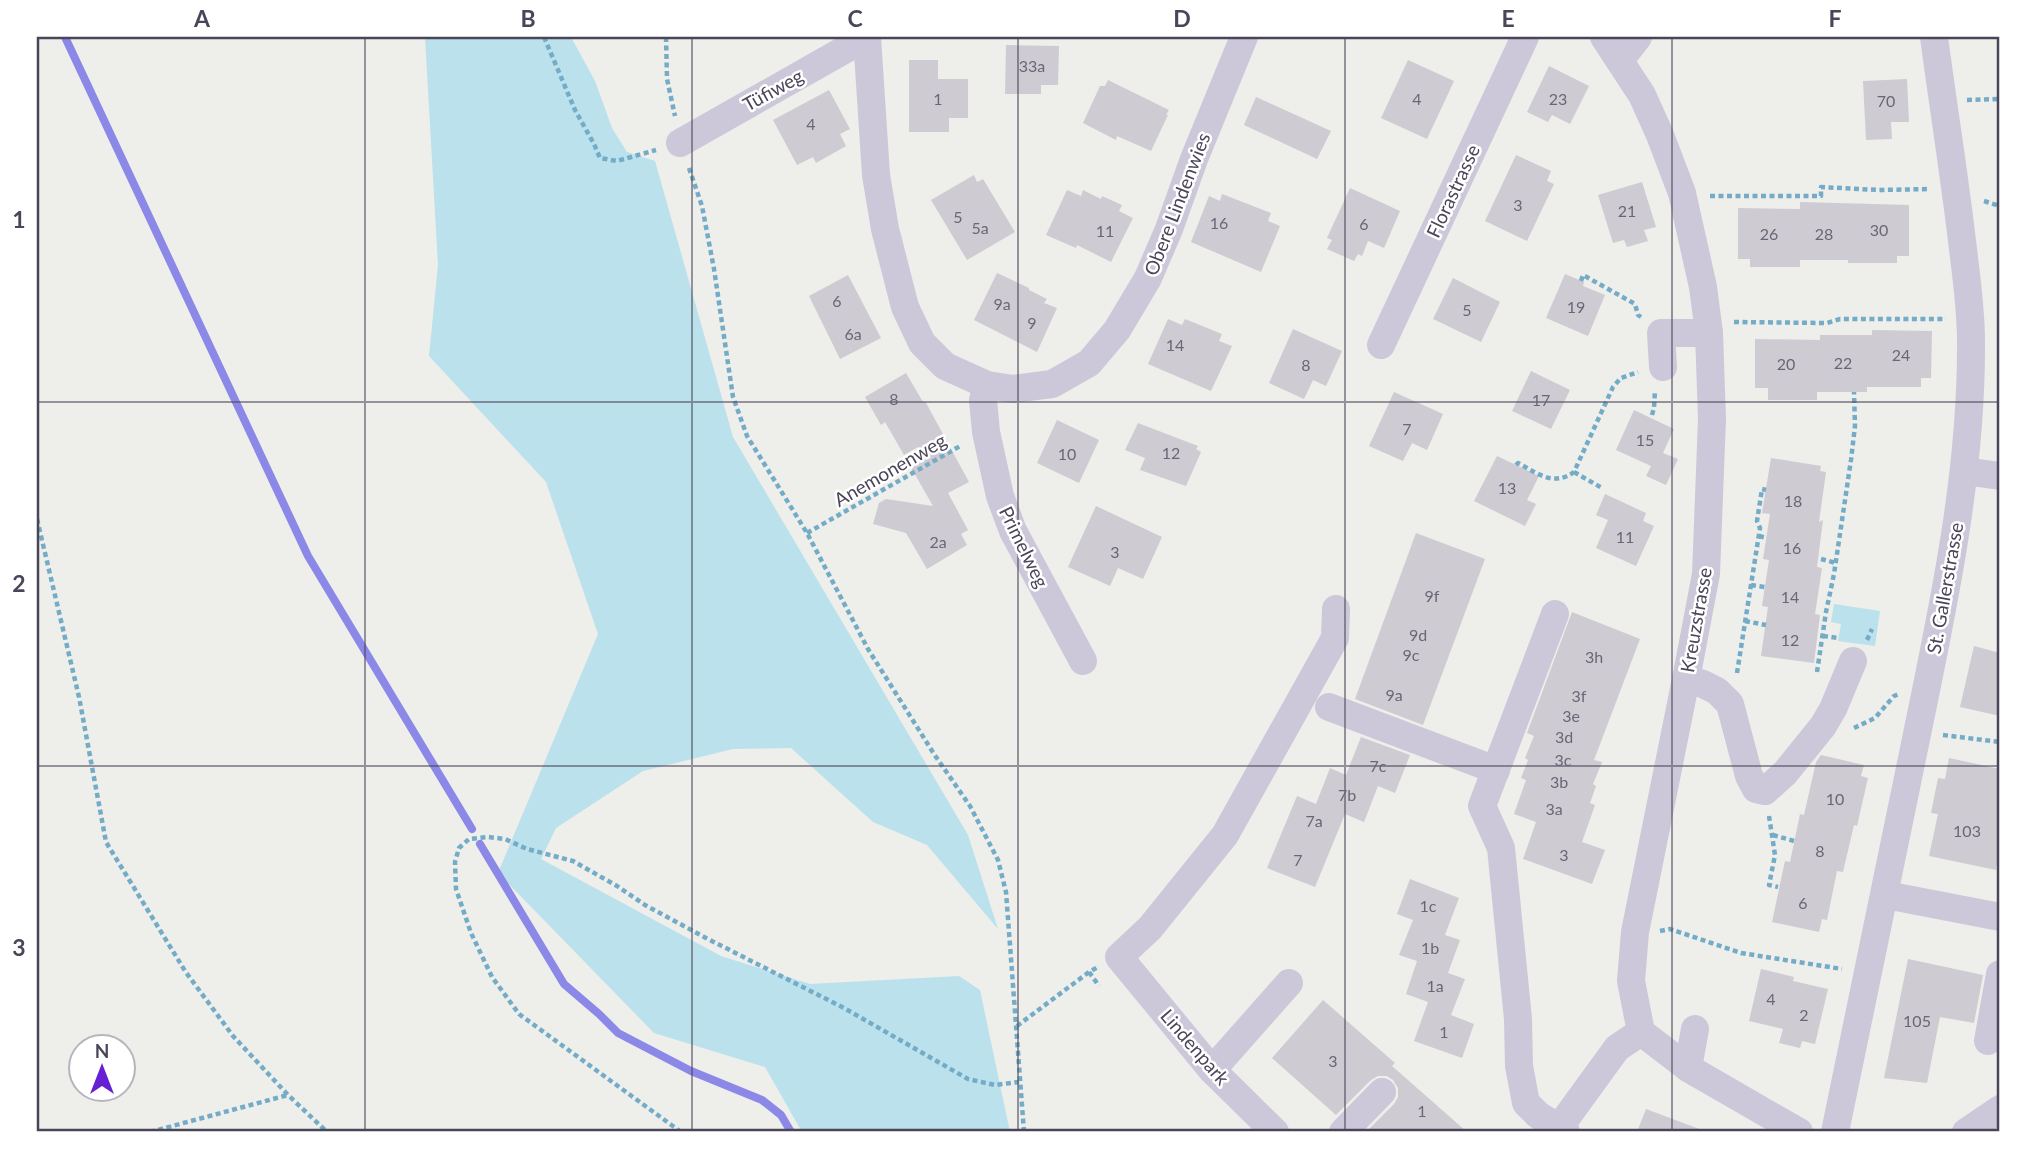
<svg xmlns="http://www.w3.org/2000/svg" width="2037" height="1169" font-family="Lato,sans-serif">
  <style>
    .green { fill: #bae1ec }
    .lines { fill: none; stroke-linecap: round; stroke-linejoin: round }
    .stream { stroke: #8b88e7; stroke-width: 8 }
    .building { fill: #cfcbd2 }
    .path { stroke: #74acc8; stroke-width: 4.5; stroke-dasharray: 5 3.5; stroke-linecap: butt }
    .minor { stroke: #cdc8d9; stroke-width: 28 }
    .grid { fill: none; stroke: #4a4558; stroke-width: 2; stroke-opacity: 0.55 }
    .labels { text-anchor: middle; stroke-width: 5; stroke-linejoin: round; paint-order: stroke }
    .number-label { font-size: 16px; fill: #6b6676 }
    .street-label { font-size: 19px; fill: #4a4558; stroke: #fff }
    .neatline { fill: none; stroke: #4a4558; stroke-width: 2.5 }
    .grid-label { font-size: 23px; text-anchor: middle; font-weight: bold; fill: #4a4558 }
  </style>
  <rect width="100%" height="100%" fill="#eeeeeb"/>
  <g class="green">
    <polygon points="425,37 571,37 595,81 612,128 627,152 655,161 733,437 968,835 998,929 927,845 873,822 791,748 733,749 643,771 556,828 541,859 721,956 810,984 959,976 980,990 1010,1132 802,1132 765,1067 654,1033 498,873 598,634 546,482 429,356 438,265"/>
    <polygon points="1834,604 1880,611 1875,646 1838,641 1841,624 1831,622"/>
  </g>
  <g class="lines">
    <g class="stream">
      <polyline points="65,37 308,556 472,829"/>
      <polyline points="480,844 564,984 599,1014 618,1033 691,1071 762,1100 781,1115 791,1132"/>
    </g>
  </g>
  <g class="building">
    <polygon points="1006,45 1059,46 1058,85 1041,85 1041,94 1005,94"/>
    <polygon points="909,60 938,60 938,79 968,79 968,118 949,118 949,132 909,132"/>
    <polygon points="1408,60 1454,81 1427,139 1381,118"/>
    <polygon points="1549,66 1589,86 1570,124 1552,115 1548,122 1527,112"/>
    <polygon points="1907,79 1909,122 1891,122 1892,139 1866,140 1863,81"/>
    <polygon points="1108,80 1169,110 1166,115 1168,115 1151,151 1117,136 1116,140 1083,123 1100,86 1105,86"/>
    <polygon points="829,90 850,129 840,134 846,146 816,163 813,157 797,165 773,120"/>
    <polygon points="1256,97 1331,131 1317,159 1244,125"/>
    <polygon points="1516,155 1551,171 1547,181 1554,184 1527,241 1485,221"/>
    <polygon points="974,175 977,182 983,179 1015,232 967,260 931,200"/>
    <polygon points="1642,182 1656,227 1644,230 1648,241 1627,247 1624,240 1613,243 1598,195"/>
    <polygon points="1350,188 1400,211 1384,248 1368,241 1362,256 1358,254 1354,261 1327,249 1332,240 1327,238"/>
    <polygon points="1067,190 1081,196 1083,190 1101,199 1102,196 1122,205 1119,211 1133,218 1111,262 1077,245 1076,248 1046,235"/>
    <polygon points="1222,194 1271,213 1268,221 1280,226 1261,272 1191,242 1209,196 1220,201"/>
    <polygon points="1800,202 1909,205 1909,256 1897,256 1897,263 1848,263 1848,260 1800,260 1800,267 1750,267 1750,259 1738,259 1738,208 1800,209"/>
    <polygon points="997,273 1029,288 1029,290 1047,299 1044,303 1057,308 1037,352 974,320"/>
    <polygon points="1565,274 1584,282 1583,286 1605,295 1588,336 1546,318"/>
    <polygon points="848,275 881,338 840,359 809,296"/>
    <polygon points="1453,278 1500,302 1481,342 1433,319"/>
    <polygon points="1168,319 1182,325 1185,319 1222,334 1219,341 1232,346 1211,391 1148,364"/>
    <polygon points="1293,329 1342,351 1326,386 1313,380 1304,399 1269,383"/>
    <polygon points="1872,330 1932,331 1931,378 1921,378 1921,387 1867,387 1867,392 1817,392 1817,400 1768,400 1768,388 1755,388 1755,339 1820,340 1820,335 1872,335"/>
    <polygon points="1531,371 1570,390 1551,429 1512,411"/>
    <polygon points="906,373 923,402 925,401 969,482 948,493 968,530 961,534 967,545 927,569 906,533 873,524 879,503 886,499 933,506 905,457 919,449 918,447 904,455 885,422 881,425 865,397"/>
    <polygon points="1394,392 1443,414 1427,450 1412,443 1403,461 1369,446"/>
    <polygon points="1634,410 1674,429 1663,453 1678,459 1666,485 1646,476 1651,466 1616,450"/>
    <polygon points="1057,420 1099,440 1079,483 1037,463"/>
    <polygon points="1138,423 1198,446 1196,449 1201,452 1186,486 1140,470 1145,458 1125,450"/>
    <polygon points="1497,456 1539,476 1527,500 1536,504 1525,526 1474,501"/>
    <polygon points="1771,458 1821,466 1820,471 1826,472 1819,522 1823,520 1817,567 1822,568 1815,614 1820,615 1814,663 1761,656 1768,607 1762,606 1769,560 1763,559 1770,514 1762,513"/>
    <polygon points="1605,494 1646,513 1643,521 1654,526 1636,566 1596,548 1608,520 1596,515"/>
    <polygon points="1096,506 1162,537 1143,579 1118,568 1110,586 1068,567"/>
    <polygon points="1416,533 1485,559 1423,725 1355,699"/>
    <polygon points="1572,612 1640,639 1594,760 1602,762 1593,784 1596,786 1590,803 1595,805 1582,842 1605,850 1592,884 1523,859 1536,822 1514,814 1526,780 1521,778 1528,760 1525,758 1534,736 1527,733"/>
    <polygon points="1974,646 2000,653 2000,716 1960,707"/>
    <polygon points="1361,737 1410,755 1395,793 1378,786 1364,822 1345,814 1315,887 1267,868 1297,796 1316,804 1330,768 1346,775"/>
    <polygon points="1821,755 1864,765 1861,776 1868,778 1857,826 1854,825 1843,872 1837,871 1827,920 1822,919 1819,932 1772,922 1785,861 1790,862 1800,814 1804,815 1816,762"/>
    <polygon points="1949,758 2000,769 2000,848 1996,870 1929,856 1938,814 1931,813 1938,778 1945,779"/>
    <polygon points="1410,879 1459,898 1445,935 1460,940 1448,973 1465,979 1451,1015 1474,1024 1462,1058 1414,1041 1428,1002 1406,994 1417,961 1399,955 1413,920 1397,914"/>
    <polygon points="1908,959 1983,975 1974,1023 1940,1017 1927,1083 1884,1078"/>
    <polygon points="1761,969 1794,977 1793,981 1828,989 1815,1044 1802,1041 1800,1048 1779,1043 1783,1029 1749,1021"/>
    <polygon points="1323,1000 1395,1063 1392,1066 1467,1132 1366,1132 1394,1104 1398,1097 1398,1088 1393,1080 1387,1076 1378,1076 1371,1080 1336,1115 1272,1058"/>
    <polygon points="1646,1109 1702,1130 1702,1132 1637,1132"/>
  </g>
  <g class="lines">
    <g class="path">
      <polyline points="544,37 575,110 594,144 600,158 617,161 656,150"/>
      <polyline points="666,37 667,79 675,116"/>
      <polyline points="1967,100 2000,99"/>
      <polyline points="689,168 702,206 714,269 733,397 747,436 807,533 868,649 934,754 970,806 998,860 1006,892 1024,1132"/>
      <polyline points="1710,196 1821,196 1821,187 1879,190 1929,189"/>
      <polyline points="1984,201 2000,206"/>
      <polyline points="1581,281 1583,275 1635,304 1638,315 1641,317"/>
      <polyline points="1734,322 1827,323 1840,319 1946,319"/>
      <polyline points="1652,415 1654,408 1655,390"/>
      <path d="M1516 465 1518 463C1537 473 1553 487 1574 472L1613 387 1621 378 1638 372"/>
      <polyline points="1574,472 1602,488"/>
      <polyline points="37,519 79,697 106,842 185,971 233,1036 288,1095 327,1132"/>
      <polyline points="807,533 962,445"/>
      <polyline points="1759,536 1767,538"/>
      <polyline points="1821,559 1836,563"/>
      <polyline points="1751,585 1765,587"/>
      <polyline points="1745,621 1766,625"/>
      <polyline points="1823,636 1839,638"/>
      <polyline points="1867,640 1872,629"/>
      <polyline points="1817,672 1826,612 1834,574 1851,460 1855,426 1854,392"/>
      <polyline points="1737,673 1760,528 1757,521 1762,489 1766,490"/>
      <polyline points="1854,728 1875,718 1894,696 1899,694"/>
      <polyline points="1943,735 2000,742"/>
      <polyline points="1769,816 1775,855 1769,885 1778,887"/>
      <polyline points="1773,835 1794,841"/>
      <polyline points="1660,931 1670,929 1741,953 1842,969"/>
      <polyline points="1089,972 1099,986"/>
      <polyline points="1017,1026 1089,972 1098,967"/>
      <polyline points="150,1132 288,1095"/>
      <polyline points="681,1132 519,1014 492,977 471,933 456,889 455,862 459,848 469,839 488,837 505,839 527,849 573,861 617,886 645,905 706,938 844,1008 968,1079 995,1085 1019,1082"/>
    </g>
    <g class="minor">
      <polyline points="867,37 876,175 885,229 905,307 922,343 945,366 987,385 1013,389 1052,384 1068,375 1089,363 1117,330 1148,278 1169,229 1194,159 1244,37"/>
      <polyline points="1604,37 1642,95 1660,135 1682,193 1703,287 1709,333 1712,419 1706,574 1686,679 1635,932 1631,981 1641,1032 1688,1068 1799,1132"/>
      <polyline points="1620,60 1638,37"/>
      <polyline points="680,143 867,37"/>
      <polyline points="1381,345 1525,37"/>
      <polyline points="1663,367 1661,333 1709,333"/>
      <polyline points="987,385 983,400 986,432 1000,496 1013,531 1083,661"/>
      <polyline points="1964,471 2000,476"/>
      <polyline points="1555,614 1482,806 1501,848 1518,1019 1519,1066 1526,1103 1538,1115 1566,1132"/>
      <polyline points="1686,679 1703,684 1717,691 1730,704 1749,776 1756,789 1765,791 1785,773 1823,726 1833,709 1853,661"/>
      <polyline points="1329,707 1496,770"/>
      <polyline points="1886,895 2000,917"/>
      <polyline points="1988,1041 2000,974"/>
      <polyline points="1688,1068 1695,1029"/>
      <polyline points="1212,1070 1289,983"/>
      <polyline points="1275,1132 1212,1070 1119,957 1150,928 1225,835 1335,638 1336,609"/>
      <polyline points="1343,1132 1382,1092"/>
      <polyline points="1556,1132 1617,1048 1641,1032"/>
      <path d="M1835 1132C1862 1001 1889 870 1916 739 1943 608 1972 475 1971 341 1971 308 1966 274 1962 241 1954 173 1943 105 1934 37"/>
      <polyline points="1966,1132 2000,1109"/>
    </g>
  </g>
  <path class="grid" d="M365 37V1132M692 37V1132M1018 37V1132M1345 37V1132M1672 37V1132M37 402H2000M37 766H2000"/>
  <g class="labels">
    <g class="number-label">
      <text x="1032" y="72">33a</text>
      <text x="938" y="105">1</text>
      <text x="1417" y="105">4</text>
      <text x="1558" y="105">23</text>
      <text x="1886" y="107">70</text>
      <text x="811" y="130">4</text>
      <text x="1518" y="211">3</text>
      <text x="1627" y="217">21</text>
      <text x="958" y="223">5</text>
      <text x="1219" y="229">16</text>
      <text x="1364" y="230">6</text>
      <text x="980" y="234">5a</text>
      <text x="1879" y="236">30</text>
      <text x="1105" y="237">11</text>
      <text x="1769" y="240">26</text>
      <text x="1824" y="240">28</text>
      <text x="837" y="307">6</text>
      <text x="1002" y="310">9a</text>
      <text x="1576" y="313">19</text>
      <text x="1467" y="316">5</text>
      <text x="1032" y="329">9</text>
      <text x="853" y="340">6a</text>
      <text x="1175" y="351">14</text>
      <text x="1901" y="361">24</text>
      <text x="1843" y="369">22</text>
      <text x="1786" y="370">20</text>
      <text x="1306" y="371">8</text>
      <text x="894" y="405">8</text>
      <text x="1541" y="406">17</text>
      <text x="1407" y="435">7</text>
      <text x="1645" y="446">15</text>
      <text x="1171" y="459">12</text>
      <text x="1067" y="460">10</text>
      <text x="1507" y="494">13</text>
      <text x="1793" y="507">18</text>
      <text x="1625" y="543">11</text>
      <text x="938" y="548">2a</text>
      <text x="1792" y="554">16</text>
      <text x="1115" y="558">3</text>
      <text x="1432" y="602">9f</text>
      <text x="1790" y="603">14</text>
      <text x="1418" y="641">9d</text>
      <text x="1790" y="646">12</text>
      <text x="1411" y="661">9c</text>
      <text x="1594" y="663">3h</text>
      <text x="1394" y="701">9a</text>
      <text x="1579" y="702">3f</text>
      <text x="1571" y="722">3e</text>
      <text x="1564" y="743">3d</text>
      <text x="1563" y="766">3c</text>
      <text x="1378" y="772">7c</text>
      <text x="1559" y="788">3b</text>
      <text x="1347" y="801">7b</text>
      <text x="1835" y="805">10</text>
      <text x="1554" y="815">3a</text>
      <text x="1314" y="827">7a</text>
      <text x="1967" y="837">103</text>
      <text x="1820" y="857">8</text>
      <text x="1564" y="861">3</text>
      <text x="1298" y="866">7</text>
      <text x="1803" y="909">6</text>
      <text x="1428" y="912">1c</text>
      <text x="1430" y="954">1b</text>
      <text x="1435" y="992">1a</text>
      <text x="1771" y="1005">4</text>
      <text x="1804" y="1021">2</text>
      <text x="1917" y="1027">105</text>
      <text x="1444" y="1038">1</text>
      <text x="1333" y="1067">3</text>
      <text x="1422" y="1117">1</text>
    </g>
    <g class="street-label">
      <text transform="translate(773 90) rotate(-29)" y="7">Tüfiweg</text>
      <text transform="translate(1453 191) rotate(-65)" y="7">Florastrasse</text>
      <text transform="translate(1177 204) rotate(-69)" y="7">Obere Lindenwies</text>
      <text transform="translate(890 470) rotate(-30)" y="7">Anemonenweg</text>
      <text transform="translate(1024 547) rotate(64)" y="7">Primelweg</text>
      <text transform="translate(1945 588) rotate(-80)" y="7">St. Gallerstrasse</text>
      <text transform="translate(1696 620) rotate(-80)" y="7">Kreuzstrasse</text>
      <text transform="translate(1195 1047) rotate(49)" y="7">Lindenpark</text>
    </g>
  </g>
  <rect width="2037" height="1169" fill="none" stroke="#ffffff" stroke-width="77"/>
  <g transform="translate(102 1068)"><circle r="33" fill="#ffffff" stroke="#b7b5bc" stroke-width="2"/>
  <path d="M0-5L12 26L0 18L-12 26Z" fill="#6520d4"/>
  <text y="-10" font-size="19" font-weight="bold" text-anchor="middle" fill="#4a4558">N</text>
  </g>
  <rect x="38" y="38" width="1960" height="1092" class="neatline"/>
  <g class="grid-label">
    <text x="202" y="27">A</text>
    <text x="528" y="27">B</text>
    <text x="855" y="27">C</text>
    <text x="1182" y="27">D</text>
    <text x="1508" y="27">E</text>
    <text x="1835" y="27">F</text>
    <text x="19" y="228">1</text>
    <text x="19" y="592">2</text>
    <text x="19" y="956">3</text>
  </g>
</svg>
